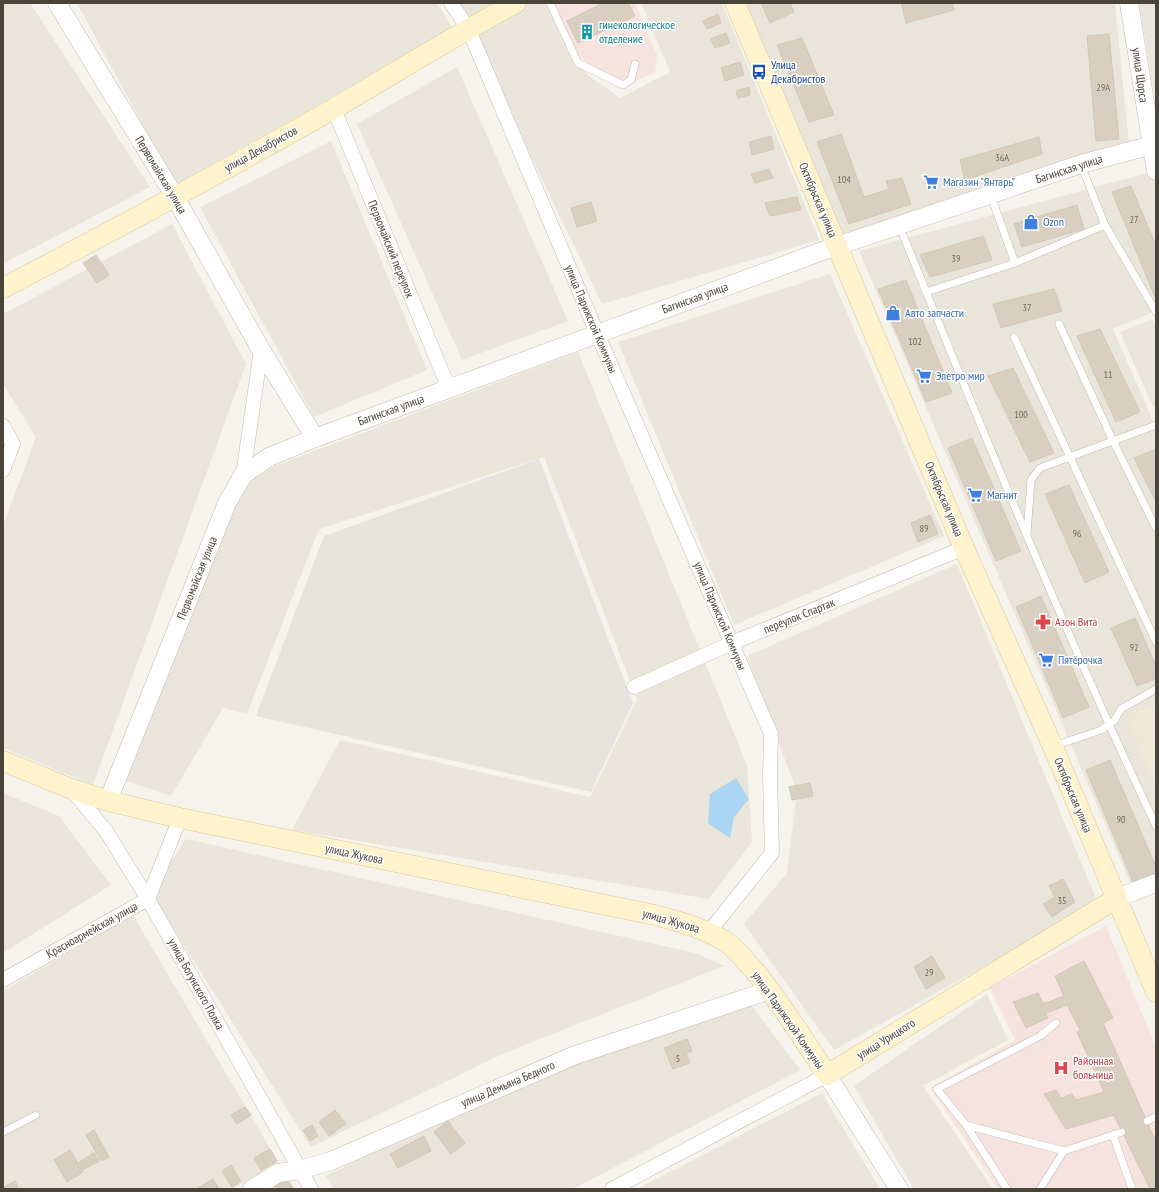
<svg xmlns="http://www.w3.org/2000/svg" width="1159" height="1192" font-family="'PT Sans Narrow',sans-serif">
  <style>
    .residential { fill: #eae5da }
    .industrial { fill: #e6e2dd }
    .education { fill: #efe8d6 }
    .medical { fill: #f6e3e0 }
    .water { fill: #a9d4f2 }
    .building { fill: #d8cfc1; stroke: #d3c7b4 }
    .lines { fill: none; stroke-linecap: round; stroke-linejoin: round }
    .service-casing { stroke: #c2bbae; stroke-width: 8 }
    .minor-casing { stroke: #c2bbae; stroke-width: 15 }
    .tertiary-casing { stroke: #c2bbae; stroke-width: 19 }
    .secondary-casing { stroke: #d6c79b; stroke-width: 21 }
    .service { stroke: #fff; stroke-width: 7 }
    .minor { stroke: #fff; stroke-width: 14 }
    .tertiary { stroke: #fff; stroke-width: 18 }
    .secondary { stroke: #fff3cd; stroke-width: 20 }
    .labels { text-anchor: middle; stroke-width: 3; stroke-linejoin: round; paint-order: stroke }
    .number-label { font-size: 10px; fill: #6e675b }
    .culture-label { font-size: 12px; fill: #0d838f; stroke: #fff; text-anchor: start }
    .transit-label { font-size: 12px; fill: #164399; stroke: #fff; text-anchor: start }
    .street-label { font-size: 12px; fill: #4b4439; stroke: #fff }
    .shop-label { font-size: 12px; fill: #366cbe; stroke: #fff; text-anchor: start }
    .health-label { font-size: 12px; fill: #be3a42; stroke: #fff; text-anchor: start }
  </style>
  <rect width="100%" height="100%" fill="#f6f3ec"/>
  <g class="residential">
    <polygon points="3,3 30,3 150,187 3,264"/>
    <polygon points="77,3 437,3 453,29 175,185"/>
    <polygon points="454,3 498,3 466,22"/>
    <polygon points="527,3 545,3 567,50 589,76 620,98 670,72 641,3 722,3 819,240 602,304 472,33"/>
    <polygon points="743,3 1115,3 1129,144 841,238"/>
    <polygon points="1139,3 1156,3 1156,105"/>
    <polygon points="457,67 568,321 462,360 357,124"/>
    <polygon points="331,141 427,370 314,417 200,207"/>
    <polygon points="1151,172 1156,184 1156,311 1113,329 1156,428 1156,889 1135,894 859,251"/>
    <polygon points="172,224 246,364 93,785 3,748 3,526 36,437 3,384 3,314"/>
    <polygon points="830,274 944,536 734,625 618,342"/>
    <polygon points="1152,319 1156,326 1156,406 1153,407 1120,332"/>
    <polygon points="578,352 747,765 752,842 709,899 292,830 340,740 590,797 637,699 544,457 319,529 247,714 223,708 171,796 123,780 242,478"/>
    <polygon points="957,564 1098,903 834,1050 744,924 787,873 797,792 747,656"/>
    <polygon points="3,793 59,816 111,885 3,953"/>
    <polygon points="186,839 695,953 724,966 507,1052 311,1147 151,893"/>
    <polygon points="133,915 278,1162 233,1189 3,1189 3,991"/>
    <polygon points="743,994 800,1070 573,1189 334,1189 326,1176 522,1078"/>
    <polygon points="987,994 1008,1040 923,1086 993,1189 914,1189 854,1086"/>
    <polygon points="822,1093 880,1189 637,1189"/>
  </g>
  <polygon class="industrial" points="539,459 633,703 591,792 256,716 324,536"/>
  <polygon class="education" points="1156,706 1156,790 1126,715"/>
  <g class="medical">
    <polygon points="553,3 635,3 657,55 655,72 619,89 594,71 574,49"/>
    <polygon points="1106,926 1156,1048 1156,1189 998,1189 930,1088 1015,1040 990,988"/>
  </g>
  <polygon class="water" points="736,778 749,799 734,817 730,838 708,823 710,794"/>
  <g class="building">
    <polygon points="603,3 628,3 635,16 578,43 567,21"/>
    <polygon points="761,3 790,3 794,12 770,23"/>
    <polygon points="901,3 952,3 954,10 906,23"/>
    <polygon points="718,14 721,23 707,29 703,21"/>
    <polygon points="726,33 730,43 715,48 711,39"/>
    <polygon points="1109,34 1119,139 1096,141 1087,36"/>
    <polygon points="802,38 834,115 809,122 777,45"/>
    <polygon points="740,62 744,75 725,81 721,68"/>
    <polygon points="749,87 750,95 738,98 736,91"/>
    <polygon points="841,134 864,197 889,189 886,181 902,178 911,204 849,224 817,142"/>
    <polygon points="771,136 774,149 752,155 749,142"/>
    <polygon points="1039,137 1042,154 965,180 960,160"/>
    <polygon points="769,169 773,178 755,183 751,174"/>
    <polygon points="1131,186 1156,246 1156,300 1112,192"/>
    <polygon points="797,197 801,210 770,216 765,203"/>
    <polygon points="591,202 597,221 577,227 571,208"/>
    <polygon points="1077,205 1084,229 1022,247 1014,224"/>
    <polygon points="983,236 992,260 930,277 920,255"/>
    <polygon points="96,255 109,275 97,283 83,263"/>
    <polygon points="906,280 952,393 926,402 878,289"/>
    <polygon points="1054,289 1062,311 1001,328 993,304"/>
    <polygon points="1100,329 1140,412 1116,422 1077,336"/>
    <polygon points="1013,368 1054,453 1030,462 988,376"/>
    <polygon points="972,438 1021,551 996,561 948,448"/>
    <polygon points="1156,449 1156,502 1134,458"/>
    <polygon points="1069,485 1109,572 1085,583 1045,494"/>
    <polygon points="930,515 938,534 918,542 911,523"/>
    <polygon points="1041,596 1089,707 1063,718 1016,607"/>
    <polygon points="1135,618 1156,666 1156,679 1137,686 1111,628"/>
    <polygon points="1110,760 1156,867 1156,873 1133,882 1086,770"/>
    <polygon points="810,783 813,796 792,800 789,787"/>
    <polygon points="1063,879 1075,902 1052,917 1043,904 1055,897 1049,886"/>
    <polygon points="932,956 945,978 926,989 914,967"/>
    <polygon points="1084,961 1113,1018 1103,1023 1156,1142 1156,1189 1150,1189 1114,1115 1066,1129 1044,1094 1056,1090 1061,1098 1072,1094 1076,1100 1104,1092 1077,1032 1080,1030 1067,1005 1046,1013 1048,1018 1026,1028 1013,1002 1038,993 1043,1004 1064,996 1055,976"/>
    <polygon points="687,1039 692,1051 686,1053 690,1063 673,1069 664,1048"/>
    <polygon points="245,1107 251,1115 237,1124 231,1115"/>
    <polygon points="335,1110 346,1124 329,1136 319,1122"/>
    <polygon points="448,1121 465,1143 451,1154 434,1132"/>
    <polygon points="312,1125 318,1136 310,1141 303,1130"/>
    <polygon points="94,1130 109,1157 101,1161 86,1135"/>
    <polygon points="424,1136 431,1151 398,1168 390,1154"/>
    <polygon points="270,1149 277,1161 261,1170 254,1158"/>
    <polygon points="70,1150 83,1172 67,1182 54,1160"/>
    <polygon points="94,1153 99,1161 83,1170 79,1162"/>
    <polygon points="231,1165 241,1181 232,1187 222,1171"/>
    <polygon points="286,1177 293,1188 276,1189 274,1185"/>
    <polygon points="213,1179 219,1189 198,1189 198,1188"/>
    <polygon points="15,1181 18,1187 13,1189 5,1189 4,1187"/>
  </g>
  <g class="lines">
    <g class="service-casing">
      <g id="service">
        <polyline points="550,3 578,63 623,85 631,80 635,64"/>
        <polyline points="1081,165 1105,225 1156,312"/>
        <polyline points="991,196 1015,263"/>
        <path d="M899 225C981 427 1063 629 1156 826"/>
        <polyline points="926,292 1015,263 1105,225"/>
        <polyline points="1059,324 1113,441 1156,528"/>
        <polyline points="1014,337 1156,642"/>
        <polyline points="1027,533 1031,480 1040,468 1156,425"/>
        <polyline points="1054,746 1101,730 1114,721 1121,709 1156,689"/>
        <polyline points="1147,1121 1156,1117"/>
        <polyline points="966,1125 1064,1151"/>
        <polyline points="3,1132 36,1115"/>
        <polyline points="1113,1135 1132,1189"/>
        <polyline points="1007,1189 966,1125 937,1089 1040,1036 1056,1023"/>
        <polyline points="1040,1189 1064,1151 1122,1132"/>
      </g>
    </g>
    <g class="minor-casing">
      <g id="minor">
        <polyline points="451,3 468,28 597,333 771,734 770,775 772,853 709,932"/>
        <polyline points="334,109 449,389"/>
        <polyline points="3,426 13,444 3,470"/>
        <polyline points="243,475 261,350"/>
        <polyline points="634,687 732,643 964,548"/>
        <polyline points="70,788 106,831 148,899 311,1189"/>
        <polyline points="3,980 148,899 180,818"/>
        <polyline points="612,1189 827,1075"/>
      </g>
    </g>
    <g class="tertiary-casing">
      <g id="tertiary">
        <polyline points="57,3 175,197 261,350 315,438"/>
        <polyline points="1129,3 1156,171"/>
        <polyline points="108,801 227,503 243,475 269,457 315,438 828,249 1081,164 1156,144"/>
        <polyline points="1117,898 1156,883"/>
        <polyline points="827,1075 899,1189"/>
        <polyline points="252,1189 278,1173 300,1170 331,1161 573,1056 770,990"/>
      </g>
    </g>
    <g class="secondary-casing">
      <g id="secondary">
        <polyline points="735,3 964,548 1053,747 1156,992"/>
        <path d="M3 288C114 230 224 171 333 109 394 74 453 36 516 3"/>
        <path d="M3 761 69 788 108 801 180 818 655 915C680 922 704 928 726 942 737 949 745 961 754 970 781 1003 804 1040 827 1075L1117 898"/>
      </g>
    </g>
    <use href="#service" class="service"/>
    <use href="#minor" class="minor"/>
    <use href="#tertiary" class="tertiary"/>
    <use href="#secondary" class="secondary"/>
  </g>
  <defs>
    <g id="building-bare" transform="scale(1.2)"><path d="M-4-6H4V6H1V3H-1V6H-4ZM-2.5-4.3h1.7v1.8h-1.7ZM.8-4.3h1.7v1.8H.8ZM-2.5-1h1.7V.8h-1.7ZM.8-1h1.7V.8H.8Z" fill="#0f9aa8" stroke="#fff" stroke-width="2.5" paint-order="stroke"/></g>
    <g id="bus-bare" transform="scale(1.2)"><path d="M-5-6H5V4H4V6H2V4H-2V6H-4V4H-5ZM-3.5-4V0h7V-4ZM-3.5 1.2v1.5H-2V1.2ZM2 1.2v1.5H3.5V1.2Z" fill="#1a4fb4" stroke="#fff" stroke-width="2.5" paint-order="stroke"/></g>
    <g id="supermarket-bare" transform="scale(1.2)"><path d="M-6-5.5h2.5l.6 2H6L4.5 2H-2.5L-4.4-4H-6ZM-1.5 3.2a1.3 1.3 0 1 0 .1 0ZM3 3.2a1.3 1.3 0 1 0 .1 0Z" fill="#3f7fe0" stroke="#fff" stroke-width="2.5" paint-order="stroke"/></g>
    <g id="shop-bare" transform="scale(1.2)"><path d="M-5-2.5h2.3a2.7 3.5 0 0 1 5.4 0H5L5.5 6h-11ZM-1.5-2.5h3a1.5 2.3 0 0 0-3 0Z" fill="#3f7fe0" stroke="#fff" stroke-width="2.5" paint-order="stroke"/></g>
    <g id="pharmacy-bare" transform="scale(1.2)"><path d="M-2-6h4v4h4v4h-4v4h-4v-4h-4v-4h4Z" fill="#e0444e" stroke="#fff" stroke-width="2.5" paint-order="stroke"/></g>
    <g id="hospital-bare" transform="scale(1.2)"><path d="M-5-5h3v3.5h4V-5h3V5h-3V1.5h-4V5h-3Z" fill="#e0444e" stroke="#fff" stroke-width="2.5" paint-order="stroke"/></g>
  </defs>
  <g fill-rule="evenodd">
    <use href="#building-bare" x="587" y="32"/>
    <use href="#bus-bare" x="759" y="72"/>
    <use href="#supermarket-bare" x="931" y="182"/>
    <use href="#shop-bare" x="1031" y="222"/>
    <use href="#shop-bare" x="893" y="313"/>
    <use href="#supermarket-bare" x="924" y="376"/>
    <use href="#supermarket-bare" x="975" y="495"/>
    <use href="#pharmacy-bare" x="1043" y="622"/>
    <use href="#supermarket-bare" x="1046" y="660"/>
    <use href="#hospital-bare" x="1061" y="1068"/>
  </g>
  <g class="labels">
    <g class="number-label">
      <text x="1103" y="91">29А</text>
      <text x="1002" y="161">36А</text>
      <text x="844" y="183">104</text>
      <text x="1134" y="223">27</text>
      <text x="956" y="262">39</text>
      <text x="1027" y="311">37</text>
      <text x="915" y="345">102</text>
      <text x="1108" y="378">11</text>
      <text x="1021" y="418">100</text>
      <text x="924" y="532">89</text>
      <text x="1077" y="537">96</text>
      <text x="1134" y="651">92</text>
      <text x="1121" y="823">90</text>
      <text x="1062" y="904">35</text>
      <text x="929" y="976">29</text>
      <text x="678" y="1062">5</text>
    </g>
    <g class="culture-label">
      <text x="599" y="29">гинекологическое<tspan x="599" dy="14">отделение</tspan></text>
    </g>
    <g class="transit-label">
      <text x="771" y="69">Улица<tspan x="771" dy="14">Декабристов</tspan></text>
    </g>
    <g class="street-label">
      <text transform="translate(1140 75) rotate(82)" y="4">улица Щорса</text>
      <text transform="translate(261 149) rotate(-29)" y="4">улица Декабристов</text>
      <text transform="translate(1069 169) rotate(-18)" y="4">Багинская улица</text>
      <text transform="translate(161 175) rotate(59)" y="4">Первомайская улица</text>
      <text transform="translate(818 200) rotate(67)" y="4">Октябрьская улица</text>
      <text transform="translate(391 249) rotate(68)" y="4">Первомайский переулок</text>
      <text transform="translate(695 298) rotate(-20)" y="4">Багинская улица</text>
      <text transform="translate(591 319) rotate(67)" y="4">улица Парижской Коммуны</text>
      <text transform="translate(391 410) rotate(-20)" y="4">Багинская улица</text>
      <text transform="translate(944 499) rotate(67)" y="4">Октябрьская улица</text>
      <text transform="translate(197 578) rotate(-68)" y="4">Первомайская улица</text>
      <text transform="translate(720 616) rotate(67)" y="4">улица Парижской Коммуны</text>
      <text transform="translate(799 616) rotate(-22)" y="4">переулок Спартак</text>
      <text transform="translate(1073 795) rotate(67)" y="4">Октябрьская улица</text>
      <text transform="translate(354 854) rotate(12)" y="4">улица Жукова</text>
      <text transform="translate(671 921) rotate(16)" y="4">улица Жукова</text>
      <text transform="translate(92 930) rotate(-29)" y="4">Красноармейская улица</text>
      <text transform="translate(196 984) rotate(61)" y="4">улица Богунского Полка</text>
      <text transform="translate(788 1020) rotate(55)" y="4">улица Парижской Коммуны</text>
      <text transform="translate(886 1039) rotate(-32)" y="4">улица Урицкого</text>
      <text transform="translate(508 1084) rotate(-23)" y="4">улица Демьяна Бедного</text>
    </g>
    <g class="shop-label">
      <text x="943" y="186">Магазин "Янтарь"</text>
      <text x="1043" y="226">Ozon</text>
      <text x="905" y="317">Авто запчасти</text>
      <text x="936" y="380">Элетро мир</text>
      <text x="987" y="499">Магнит</text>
      <text x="1058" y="664">Пятёрочка</text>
    </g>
    <g class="health-label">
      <text x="1055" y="626">Азон Вита</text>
      <text x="1073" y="1065">Районная<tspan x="1073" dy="14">больница</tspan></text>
    </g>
  </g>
  <rect width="1159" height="1192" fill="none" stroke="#4b4439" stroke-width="8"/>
</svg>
